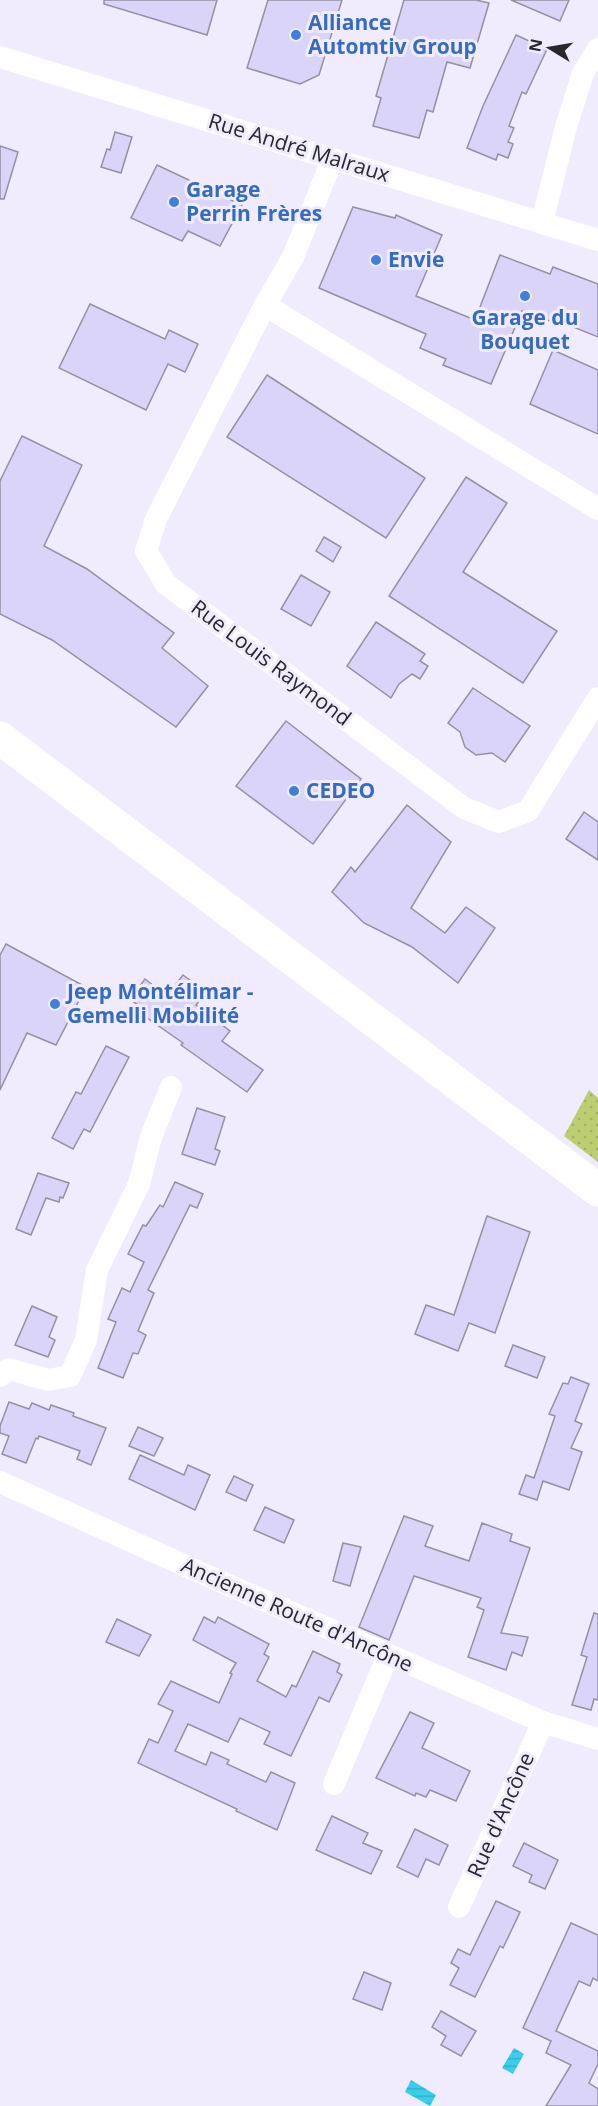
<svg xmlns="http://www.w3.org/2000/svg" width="598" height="2106" font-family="'Open Sans',sans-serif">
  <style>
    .grass { fill: url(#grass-dots) }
    .water { fill: url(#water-rules) }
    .building { fill: #dbd4f9; stroke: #9491a2; stroke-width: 1.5 }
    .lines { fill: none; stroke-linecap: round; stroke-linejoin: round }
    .street { stroke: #fff; stroke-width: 22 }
    .primary { stroke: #fff; stroke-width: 33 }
    .shop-dot { fill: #3f7fe0; stroke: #f0ecfe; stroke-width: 2 }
    .labels { text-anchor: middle; stroke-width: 6; stroke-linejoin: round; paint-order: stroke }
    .shop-label { font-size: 21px; font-weight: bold; fill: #366cbe; stroke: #f0ecfe; text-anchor: start }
    .street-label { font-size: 21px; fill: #28272d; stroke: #f0ecfe }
  </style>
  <defs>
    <pattern id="grass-dots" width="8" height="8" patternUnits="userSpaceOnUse" patternTransform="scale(1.5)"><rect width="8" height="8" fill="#bcce71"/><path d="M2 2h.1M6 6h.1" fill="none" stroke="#a2b162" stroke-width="1.8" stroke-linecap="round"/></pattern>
    <pattern id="water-rules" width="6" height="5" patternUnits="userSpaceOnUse" patternTransform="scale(1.5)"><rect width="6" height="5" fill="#3aceeb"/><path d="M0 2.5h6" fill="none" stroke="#33b1ca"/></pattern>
  </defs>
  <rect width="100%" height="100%" fill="#f0ecfe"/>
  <polygon class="grass" points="589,1090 598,1098 598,1162 564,1136"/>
  <g class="water">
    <polygon points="514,2048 524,2054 513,2074 502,2068"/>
    <polygon points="411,2080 436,2095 430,2106 405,2092"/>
  </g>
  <g class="building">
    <polygon points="104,0 217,0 207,35 104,4"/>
    <polygon points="268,0 342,0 319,75 300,84 247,68"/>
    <polygon points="404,0 476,0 489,3 470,68 447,62 433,112 427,110 419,138 373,126 381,98 376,96"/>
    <polygon points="511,0 569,0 560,21"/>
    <polygon points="516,35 547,49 526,94 522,92 509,126 514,128 508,142 513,144 508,158 498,154 496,160 467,148 483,106"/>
    <polygon points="115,132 132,137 121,173 101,167 107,149 110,150"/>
    <polygon points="0,146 18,152 4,199 0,199"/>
    <polygon points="157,165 242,205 220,246 188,231 182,241 131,218"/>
    <polygon points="353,207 395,218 396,215 442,235 416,296 475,320 500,255 550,274 553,267 598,284 598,337 554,319 553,322 522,311 491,384 443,365 446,359 420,348 426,334 319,288"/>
    <polygon points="90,304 165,339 169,330 198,344 185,372 168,364 146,410 59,368"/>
    <polygon points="553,350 598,370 598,434 530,404"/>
    <polygon points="267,375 425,478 386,538 227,437"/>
    <polygon points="22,436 82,465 44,546 87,569 174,633 162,648 208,686 176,727 52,640 0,614 0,481"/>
    <polygon points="466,477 507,503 463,572 557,631 523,683 389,596"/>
    <polygon points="324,537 341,547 333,562 316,551"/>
    <polygon points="301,575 330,592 311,626 281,609"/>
    <polygon points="376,622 425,654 420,661 428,666 420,679 412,674 399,684 391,698 347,666"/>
    <polygon points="473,688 530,726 505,762 492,753 476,755 465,747 460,732 448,723"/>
    <polygon points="286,721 361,779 313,844 236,786"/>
    <polygon points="407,805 451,842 411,908 445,933 466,907 495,928 458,983 412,947 364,923 332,892 351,867 355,872"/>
    <polygon points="584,812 598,822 598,860 566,839"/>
    <polygon points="6,944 86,987 56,1045 27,1033 0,1090 0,955"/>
    <polygon points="183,975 206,992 196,1005 230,1031 222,1041 263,1070 247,1092 181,1045 183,1043 140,1013 143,1009 130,999 145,979 167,996"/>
    <polygon points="106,1046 129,1057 90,1132 84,1129 73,1149 52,1138 76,1092 81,1094"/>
    <polygon points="197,1108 225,1117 215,1149 220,1151 215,1165 182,1154"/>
    <polygon points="38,1173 69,1183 63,1198 60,1197 59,1202 46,1198 31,1235 16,1229"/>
    <polygon points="175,1182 203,1194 197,1208 190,1205 148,1290 154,1293 138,1331 146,1335 138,1354 133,1353 123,1378 98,1368 116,1322 108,1319 122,1288 130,1292 144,1262 128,1254 143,1225 146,1226 160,1205 163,1207"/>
    <polygon points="487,1216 530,1232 495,1333 469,1323 458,1351 415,1334 426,1305 454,1315"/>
    <polygon points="32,1306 57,1317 49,1337 55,1340 48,1357 15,1345"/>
    <polygon points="513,1345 545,1357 537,1378 505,1366"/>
    <polygon points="571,1377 589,1384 575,1421 582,1424 571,1448 582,1452 569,1490 543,1481 537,1500 519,1494 526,1475 534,1478 555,1416 549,1414 563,1383 568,1384"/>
    <polygon points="9,1402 29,1409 32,1403 49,1410 51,1405 74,1413 73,1416 106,1428 91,1465 77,1459 80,1451 39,1436 38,1439 36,1438 26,1463 2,1454 9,1436 0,1433 0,1426"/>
    <polygon points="138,1427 163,1438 154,1456 129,1446"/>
    <polygon points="140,1455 184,1475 188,1465 210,1475 195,1510 129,1479"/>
    <polygon points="234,1476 253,1485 246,1501 226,1492"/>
    <polygon points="265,1507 294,1520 284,1543 254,1530"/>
    <polygon points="404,1516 433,1526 425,1546 469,1561 482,1523 512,1534 510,1541 530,1548 501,1633 528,1637 522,1656 512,1652 506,1670 468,1657 484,1610 477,1607 481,1598 414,1576 389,1640 359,1627"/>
    <polygon points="343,1543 361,1547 350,1586 333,1581"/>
    <polygon points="594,1613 598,1614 598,1700 594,1699 591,1710 572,1705 587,1657 581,1655"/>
    <polygon points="204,1617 215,1623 218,1617 269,1644 264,1654 269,1657 257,1681 286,1697 292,1685 296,1687 313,1651 340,1664 337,1672 342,1675 329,1702 319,1697 291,1756 264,1744 270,1732 240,1718 228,1742 188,1724 175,1751 206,1765 211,1752 229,1760 227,1764 266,1782 271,1772 295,1783 277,1830 236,1811 237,1809 138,1763 149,1739 158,1743 173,1711 158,1704 171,1681 219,1703 232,1674 230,1673 236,1663 193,1640"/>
    <polygon points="117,1619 151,1635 139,1656 106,1642"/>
    <polygon points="410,1712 434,1723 422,1748 470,1771 456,1801 430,1790 426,1797 416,1793 415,1796 376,1778"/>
    <polygon points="332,1816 368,1833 363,1843 382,1851 371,1874 316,1850"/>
    <polygon points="415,1829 448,1845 439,1865 426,1859 418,1877 397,1867"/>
    <polygon points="524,1843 558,1860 545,1889 529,1882 532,1875 513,1866"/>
    <polygon points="496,1901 520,1912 503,1948 500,1946 475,1997 450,1985 459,1968 451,1963 458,1949 470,1955"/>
    <polygon points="571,1923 598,1935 598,1981 593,1978 590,1986 579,1981 556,2031 598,2051 598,2064 589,2083 598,2089 598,2106 546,2106 571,2065 546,2053 551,2041 523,2028"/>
    <polygon points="364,1972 391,1983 382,2010 353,1999"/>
    <polygon points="441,2011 476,2031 461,2056 441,2045 446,2036 432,2027"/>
  </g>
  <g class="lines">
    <g class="street">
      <polyline points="0,57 598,240"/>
      <polyline points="332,160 293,257 265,305 156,519 146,551 166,584 464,808 499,822 528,811 598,698"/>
      <polyline points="542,223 566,127 583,73 598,49"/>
      <polyline points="265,305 598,509"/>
      <polyline points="0,1376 9,1369 48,1380 70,1376 86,1340 97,1270 139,1184 151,1137 171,1087"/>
      <polyline points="0,1482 217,1580 543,1722 598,1739"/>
      <polyline points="334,1784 388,1655"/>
      <polyline points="459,1907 543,1722"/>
    </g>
    <polyline class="primary" points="0,738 598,1190"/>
  </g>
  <g class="shop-dot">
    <circle cx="296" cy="35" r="6"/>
    <circle cx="174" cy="202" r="6"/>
    <circle cx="376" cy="260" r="6"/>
    <circle cx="525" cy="296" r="6"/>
    <circle cx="294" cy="791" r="6"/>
    <circle cx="55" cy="1004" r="6"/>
  </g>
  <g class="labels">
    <g class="shop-label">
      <text x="308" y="30">Alliance<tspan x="308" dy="24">Automtiv Group</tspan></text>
      <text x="186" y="197">Garage<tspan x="186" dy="24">Perrin Frères</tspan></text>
      <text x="388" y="267">Envie</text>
      <text x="525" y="325" text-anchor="middle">Garage du<tspan x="525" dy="24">Bouquet</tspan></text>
      <text x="306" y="798">CEDEO</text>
      <text x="67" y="999">Jeep Montélimar -<tspan x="67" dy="24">Gemelli Mobilité</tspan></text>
    </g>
    <g class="street-label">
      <text transform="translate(299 148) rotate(17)" y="7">Rue André Malraux</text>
      <text transform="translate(271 663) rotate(37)" y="7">Rue Louis Raymond</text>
      <text transform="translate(297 1615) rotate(24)" y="7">Ancienne Route d'Ancône</text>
      <text transform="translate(501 1815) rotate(-66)" y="7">Rue d'Ancône</text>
    </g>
  </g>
  <g transform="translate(550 48) rotate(281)" stroke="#f0ecfe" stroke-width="4.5" paint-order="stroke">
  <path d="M0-4.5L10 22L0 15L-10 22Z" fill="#28272d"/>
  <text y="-9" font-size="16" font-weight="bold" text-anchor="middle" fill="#28272d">N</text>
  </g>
</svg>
